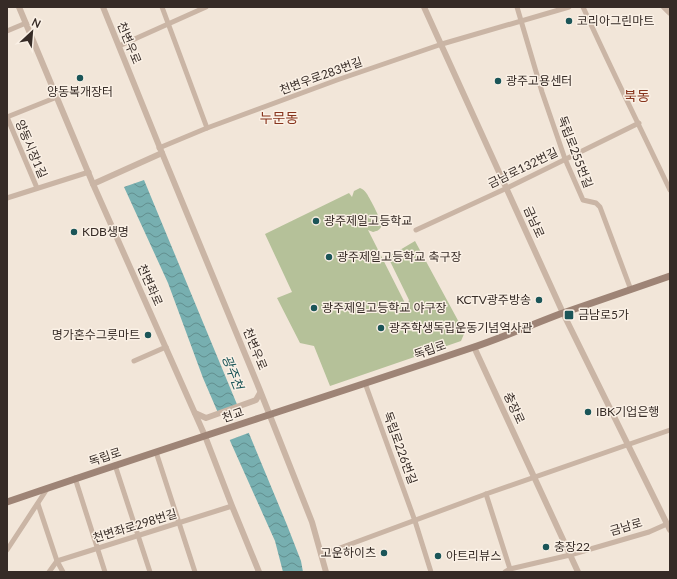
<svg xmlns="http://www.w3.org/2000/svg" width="677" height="579" font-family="Lato,'Noto Sans KR',sans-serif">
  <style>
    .green { fill: #b5c199 }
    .water { fill: url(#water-waves) }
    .pier { fill: #f2e6d9 }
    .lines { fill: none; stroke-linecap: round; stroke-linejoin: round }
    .minor { stroke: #cab5a5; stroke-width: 5 }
    .tertiary { stroke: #cab5a5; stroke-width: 6 }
    .secondary { stroke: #9e8476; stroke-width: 7 }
    .poi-dot { fill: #1b5558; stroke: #faf0e5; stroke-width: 1.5 }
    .labels { text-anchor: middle; stroke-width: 3; stroke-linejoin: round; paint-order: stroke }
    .poi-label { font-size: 12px; fill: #362b26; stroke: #faf0e5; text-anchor: start }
    .street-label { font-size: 12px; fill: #362b26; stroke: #faf0e5 }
    .water-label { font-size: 13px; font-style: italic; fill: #1b5558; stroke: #faf0e5 }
    .quarter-label { font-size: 14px; fill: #87341d; stroke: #faf0e5 }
  </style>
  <defs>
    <pattern id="water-waves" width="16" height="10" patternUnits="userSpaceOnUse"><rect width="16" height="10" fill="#77afb0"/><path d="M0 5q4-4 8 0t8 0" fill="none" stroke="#628f8f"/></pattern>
  </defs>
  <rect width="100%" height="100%" fill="#f2e6d9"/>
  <path class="green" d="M360 188C363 189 365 191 367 194 370 199 383 222 381 227 379 231 376 231 373 232L368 230 407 307 409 300 388 257 415 241 461 326 464 334 461 341 330 386 314 346 300 343 277 298 292 292 265 234 349 193 352 197 354 191Z"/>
  <polygon class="water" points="144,180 287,525 301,561 303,572 283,572 275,541 231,443 203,378 168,283 124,187"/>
  <polygon class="pier" points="239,405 251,432 227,441 216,413"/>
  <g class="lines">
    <g class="minor">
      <polyline points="162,7 207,128"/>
      <polyline points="517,7 542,92 565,159 583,200 596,203 600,207 631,290"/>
      <path d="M583 7C611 69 641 129 670 190"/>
      <polyline points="7,31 26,23"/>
      <polyline points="119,46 206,7"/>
      <polyline points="7,117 37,188"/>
      <polyline points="7,117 57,97"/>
      <polyline points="159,148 207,128 337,80 442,44 569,7"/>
      <polyline points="7,198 89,172"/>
      <polyline points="416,230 507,188 639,123"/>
      <polyline points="134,361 166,347"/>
      <polyline points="365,383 415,521 431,572"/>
      <polyline points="156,452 195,572"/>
      <polyline points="115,465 150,572"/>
      <polyline points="75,478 105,572"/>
      <polyline points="486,494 510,569"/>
      <polyline points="38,504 57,561 63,572"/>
      <polyline points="7,550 47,489"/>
      <polyline points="321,555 486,494 670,430"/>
      <polyline points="49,572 57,561 232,506"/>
      <polyline points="505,572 510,569 570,555 649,532 667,524"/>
    </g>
    <g class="tertiary">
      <polyline points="19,7 93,184 205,436 232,506 259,572"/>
      <polyline points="103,7 162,153 259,388 312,522 326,572"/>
      <polyline points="424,7 563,313 670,530"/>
      <polyline points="664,7 670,13"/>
      <polyline points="93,184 162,153"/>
      <polyline points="474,347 578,572"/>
      <polyline points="195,413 206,418 256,400 260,393"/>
    </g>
    <path class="secondary" d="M7 502C161 449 317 400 471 348 501 338 531 325 560 314 597 301 633 289 670 276"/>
  </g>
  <g class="poi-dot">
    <circle cx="569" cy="21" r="4"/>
    <circle cx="80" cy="78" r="4"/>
    <circle cx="498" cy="81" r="4"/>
    <circle cx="316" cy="221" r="4"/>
    <circle cx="74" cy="232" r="4"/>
    <circle cx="329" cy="257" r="4"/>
    <circle cx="539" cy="300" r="4"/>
    <circle cx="314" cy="308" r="4"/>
    <rect x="564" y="310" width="10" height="10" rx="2"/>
    <circle cx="381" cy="328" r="4"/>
    <circle cx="148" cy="335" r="4"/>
    <circle cx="588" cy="412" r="4"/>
    <circle cx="546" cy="547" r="4"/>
    <circle cx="384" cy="553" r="4"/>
    <circle cx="438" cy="556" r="4"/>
  </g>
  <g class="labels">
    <g class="poi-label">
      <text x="577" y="25">코리아그린마트</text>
      <text x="506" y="85">광주고용센터</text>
      <text x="80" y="96" text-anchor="middle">양동복개장터</text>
      <text x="324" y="225">광주제일고등학교</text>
      <text x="82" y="236">KDB생명</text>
      <text x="337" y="261">광주제일고등학교 축구장</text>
      <text x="531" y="304" text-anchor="end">KCTV광주방송</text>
      <text x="322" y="312">광주제일고등학교 야구장</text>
      <text x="578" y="319">금남로5가</text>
      <text x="389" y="332">광주학생독립운동기념역사관</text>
      <text x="140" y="339" text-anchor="end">명가혼수그릇마트</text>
      <text x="596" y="416">IBK기업은행</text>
      <text x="554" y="551">충장22</text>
      <text x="376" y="557" text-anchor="end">고운하이츠</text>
      <text x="446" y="560">아트리뷰스</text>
    </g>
    <g class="street-label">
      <text transform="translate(129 43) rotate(68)" y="4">천변우로</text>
      <text transform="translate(321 76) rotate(-20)" y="4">천변우로283번길</text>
      <text transform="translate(31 149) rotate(67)" y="4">양동시장1길</text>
      <text transform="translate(575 152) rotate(69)" y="4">독립로255번길</text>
      <text transform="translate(523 168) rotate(-26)" y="4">금남로132번길</text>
      <text transform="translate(534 222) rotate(66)" y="4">금남로</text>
      <text transform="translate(150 285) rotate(66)" y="4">천변좌로</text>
      <text transform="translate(255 349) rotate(68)" y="4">천변우로</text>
      <text transform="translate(430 350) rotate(-19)" y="4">독립로</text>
      <text transform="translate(514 408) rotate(65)" y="4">충장로</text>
      <text transform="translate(233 415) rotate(-19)" y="4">천교</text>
      <text transform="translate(400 448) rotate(70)" y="4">독립로226번길</text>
      <text transform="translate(105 457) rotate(-18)" y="4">독립로</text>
      <text transform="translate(135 526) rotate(-17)" y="4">천변좌로298번길</text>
      <text transform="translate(626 527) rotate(-16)" y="4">금남로</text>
    </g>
    <g class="water-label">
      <text transform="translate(233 372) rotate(68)" y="5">광주천</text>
    </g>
    <g class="quarter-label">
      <text x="637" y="101">북동</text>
      <text x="279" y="123">누문동</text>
    </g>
  </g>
  <rect width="677" height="579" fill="none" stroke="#362b26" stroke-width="16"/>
  <g transform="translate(32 32) rotate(26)" stroke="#faf0e5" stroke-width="3" paint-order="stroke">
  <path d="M0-3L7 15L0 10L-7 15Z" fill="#362b26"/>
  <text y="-6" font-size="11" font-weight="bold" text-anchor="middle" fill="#362b26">N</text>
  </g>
</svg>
